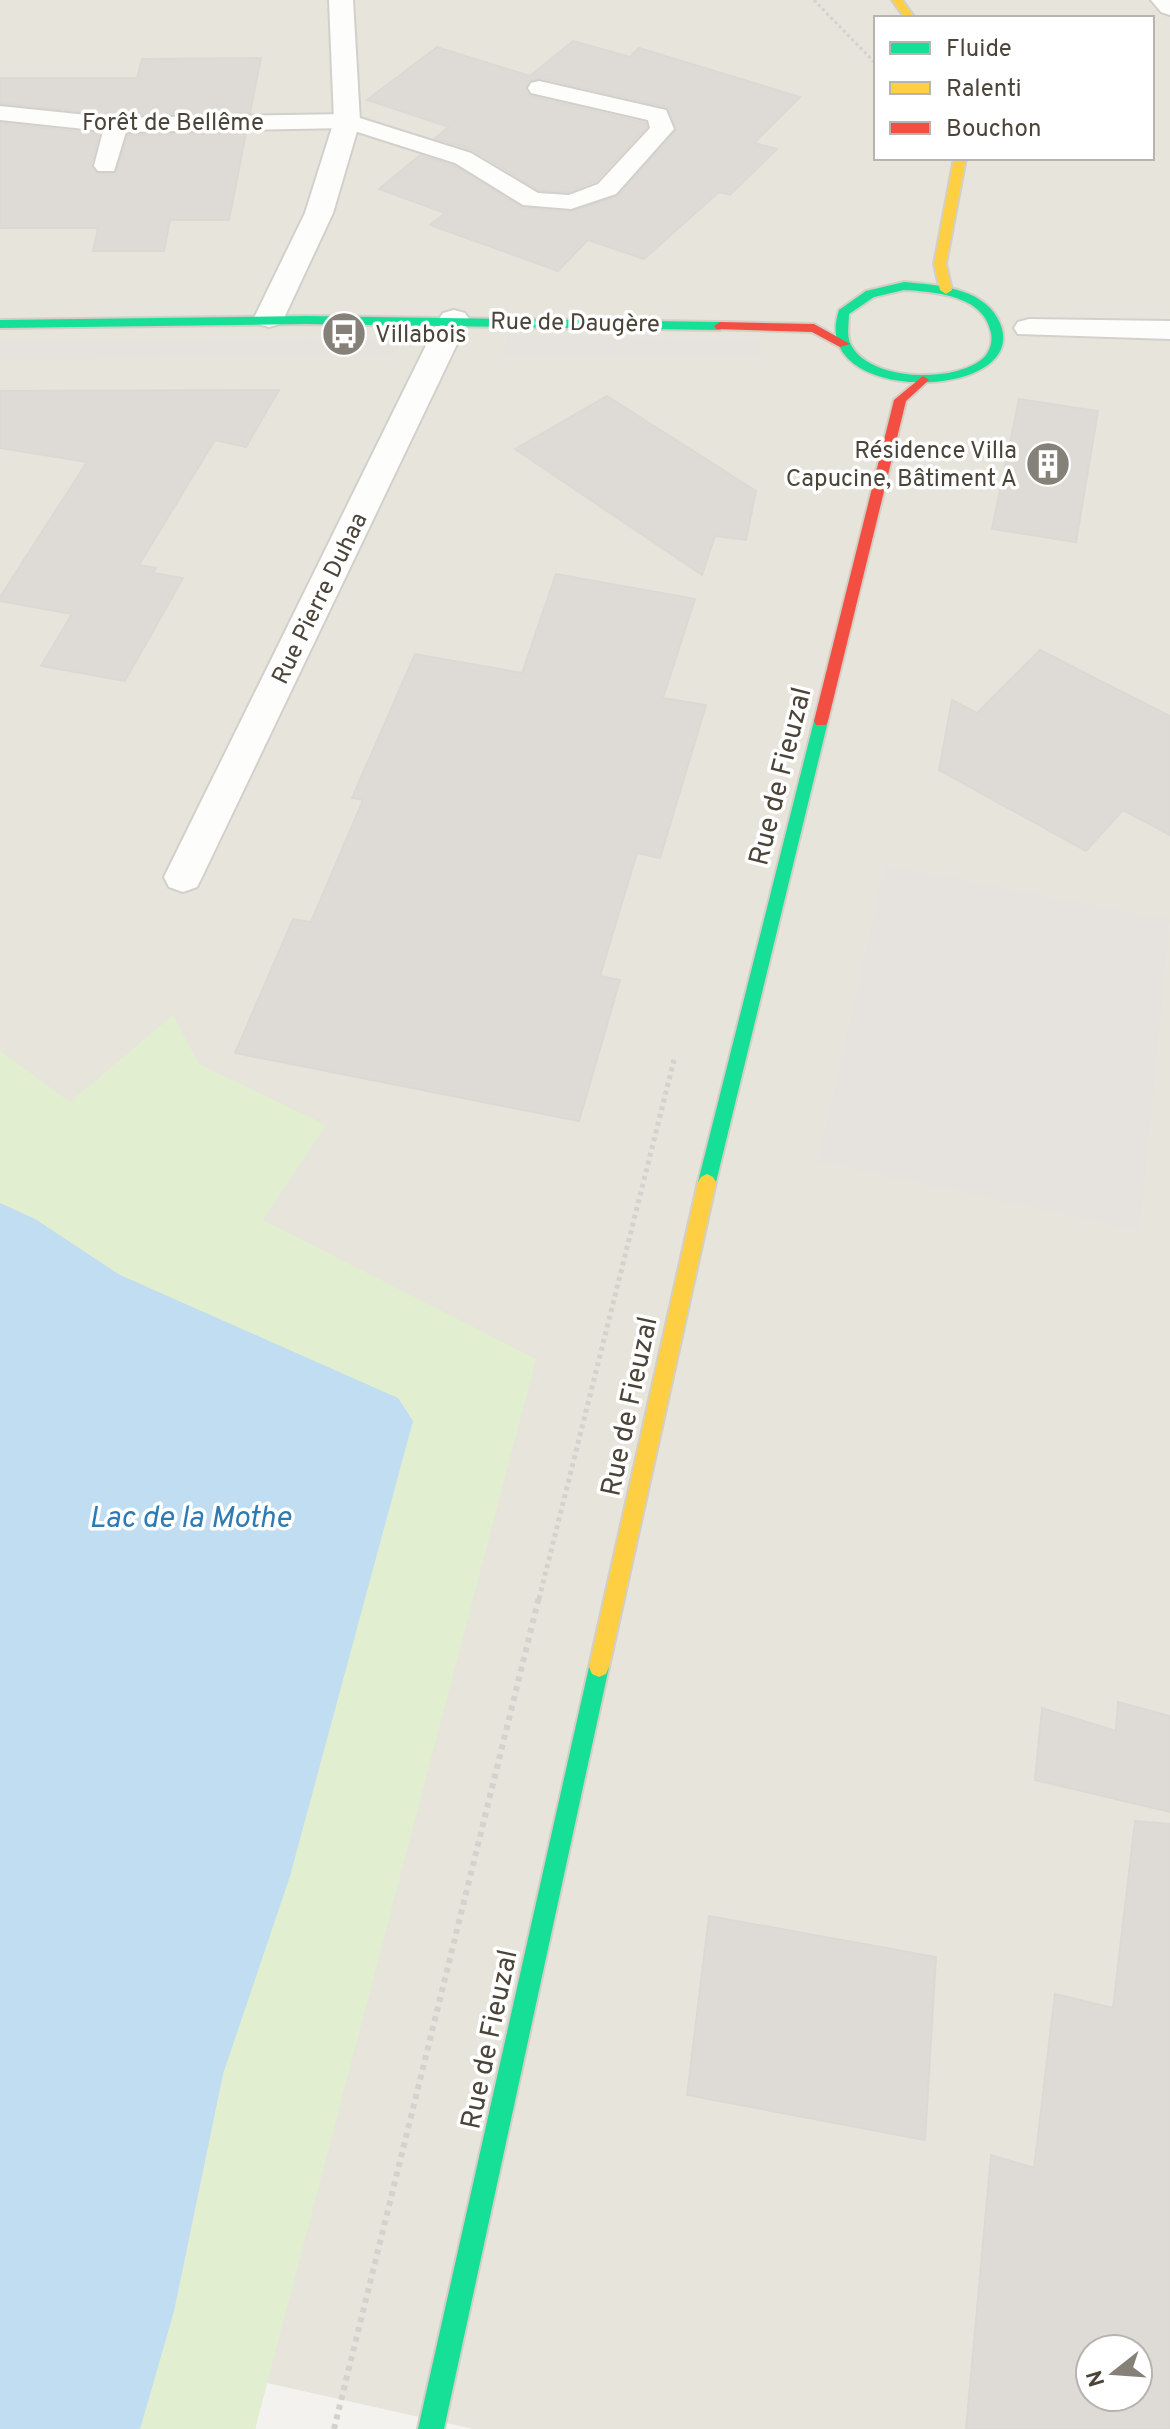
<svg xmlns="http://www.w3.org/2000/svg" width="1170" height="2429" font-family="Overpass,sans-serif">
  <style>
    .residential { fill: #e7e4dc; fill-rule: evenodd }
    .green { fill: #e1eecf }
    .parking { fill: #e6e3df }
    .water { fill: #c0ddf1 }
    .building { fill: #dedbd6; stroke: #dcd9d4; stroke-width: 2; fill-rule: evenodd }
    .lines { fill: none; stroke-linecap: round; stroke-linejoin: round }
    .lane-casing { stroke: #d2d0cb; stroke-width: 4 }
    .street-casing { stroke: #d2d0cb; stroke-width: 4 }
    .fast-casing { stroke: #d3cfc5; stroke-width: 4 }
    .slow-casing { stroke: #d3cfc5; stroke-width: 4 }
    .jam-casing { stroke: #d3cfc5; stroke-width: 4 }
    .path-far2 { stroke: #d3d2cc; stroke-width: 3; stroke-dasharray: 3 3; stroke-linecap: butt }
    .path-far1 { stroke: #d3d2cc; stroke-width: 5; stroke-dasharray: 4 4; stroke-linecap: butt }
    .path { stroke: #d3d2cc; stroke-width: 6; stroke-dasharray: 5 5; stroke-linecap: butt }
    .lane { fill: #fdfdfc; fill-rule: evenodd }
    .street { fill: #fdfdfc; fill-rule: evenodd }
    .fast { fill: #16e098; fill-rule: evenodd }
    .slow { fill: #ffcf43; fill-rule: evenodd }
    .jam { fill: #f24e42; fill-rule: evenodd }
    .labels { text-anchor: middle; stroke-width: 7; stroke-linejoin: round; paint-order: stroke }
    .far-street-label { font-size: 24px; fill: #4b4439; stroke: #fff }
    .far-poi-label { font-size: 24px; fill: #4b4439; stroke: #fff; text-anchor: start }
    .street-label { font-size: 28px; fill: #4b4439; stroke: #fff }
    .water-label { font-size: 30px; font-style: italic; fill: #2e7ab2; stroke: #fff }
  </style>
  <rect width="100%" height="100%" fill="#f4f2ee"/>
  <path class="residential" d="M0 0H1170V2429H473L267 2383 255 2429H0ZM876 18H1152V158H876ZM1090 2349H1138V2397H1090Z"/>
  <polygon class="green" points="173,1015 199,1064 326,1125 263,1220 536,1359 255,2429 140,2429 174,2311 223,2074 290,1876 294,1354 120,1275 35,1219 0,1203 0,1051 70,1102"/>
  <g class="parking">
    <polygon points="507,336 760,339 760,358 503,356"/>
    <polygon points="400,337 393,355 0,360 0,341"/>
    <polygon points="885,865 1170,920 1140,1231 818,1161"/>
  </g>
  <polygon class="water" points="0,1203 35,1219 120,1275 398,1398 413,1421 290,1876 223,2074 174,2311 140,2429 0,2429"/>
  <g class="building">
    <polygon points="573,41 630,57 639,48 800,97 754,143 777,149 730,195 719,192 644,259 588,240 558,271 430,225 445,213 379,189 420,155 454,166 523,208 572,212 618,196 676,131 667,107 540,78 528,81 525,90 530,96 646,123 647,127 596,181 569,192 539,190 473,150 435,138 449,127 367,100 437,47 530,76"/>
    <polygon points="261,58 250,113 116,115 0,103 0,78 137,78 142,59"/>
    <polygon points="0,123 99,134 91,165 98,174 116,173 128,135 246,133 229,220 170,220 164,251 93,251 98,228 0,228"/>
    <polygon points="279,390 246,447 215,440 139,565 156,568 153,573 183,578 125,681 41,666 72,614 0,601 0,597 87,462 0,448 0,391"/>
    <polygon points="607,396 756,491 746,540 715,536 702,575 515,449"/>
    <polygon points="1019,399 1098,411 1076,542 992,529"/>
    <polygon points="556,574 695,599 663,698 706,705 660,858 637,853 600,976 620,980 579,1121 235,1053 293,919 311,922 363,800 352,798 415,654 522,673"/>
    <polygon points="1040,650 1170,716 1170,835 1123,810 1086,851 939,770 952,700 977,713"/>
    <polygon points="1118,1702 1170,1716 1170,1812 1035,1780 1042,1708 1116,1731"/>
    <path d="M1135 1821 1170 1824V2429H966L991 2155 1034 2168 1055 1994 1113 2008ZM1090 2349H1138V2397H1090Z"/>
    <polygon points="709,1916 936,1957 925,2140 687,2095"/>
  </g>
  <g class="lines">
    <g class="lane-casing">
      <polygon id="lane" points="539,81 666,110 674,129 616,194 571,209 523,205 455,163 345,128 126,132 114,171 98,171 94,166 103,131 0,120 0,106 116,118 347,114 471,153 538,193 569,195 598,184 650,128 648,120 531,93 528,88 531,83"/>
    </g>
    <g class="street-casing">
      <g id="street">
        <polygon points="329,0 353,0 360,121 333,213 284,318 280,324 269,327 258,324 254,318 305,213 334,121"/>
        <polygon points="1151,0 1170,0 1170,15 1161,12"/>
        <polygon points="454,310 465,313 469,319 202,877 197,887 183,892 169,887 164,877 439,319 443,313"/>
        <polygon points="1029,319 1170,321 1170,339 1018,334 1014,328 1018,322"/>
      </g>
    </g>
    <g class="fast-casing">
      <g id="fast">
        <path d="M904 282C936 285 981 287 998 319 1041 400 805 410 839 310L866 291ZM904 290C935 292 984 295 991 333 993 343 989 354 981 360 951 383 870 381 851 345 846 336 849 324 849 314L874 297Z"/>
        <polygon points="306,316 720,322 726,326 720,330 306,324 0,328 0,320"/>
        <polygon points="821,716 828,721 716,1182 713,1187 701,1187 698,1182 814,721"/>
        <polygon points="599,1657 606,1660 609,1667 444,2429 418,2429 589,1667 592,1660"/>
      </g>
    </g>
    <g class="slow-casing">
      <g id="slow">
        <polygon points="892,0 902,0 915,18 905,18"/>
        <polygon points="954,158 966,158 946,264 952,290 946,294 940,290 934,264"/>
        <polygon points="707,1174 713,1177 716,1182 609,1667 606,1674 599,1677 592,1674 589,1667 698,1182 701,1177"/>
      </g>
    </g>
    <g class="jam-casing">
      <g id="jam">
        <polygon points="720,322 814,324 850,344 840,347 812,332 716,329 714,326"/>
        <polygon points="923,376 929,380 906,401 828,721 826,725 816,725 814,721 894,400"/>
      </g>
    </g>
    <polyline class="path-far2" points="814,0 876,64"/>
    <polyline class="path-far1" points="539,1599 675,1056"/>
    <polyline class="path" points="334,2429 539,1597"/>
    <use href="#lane" class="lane"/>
    <use href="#street" class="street"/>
    <use href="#fast" class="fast"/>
    <use href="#slow" class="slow"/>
    <use href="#jam" class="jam"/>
  </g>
  <defs>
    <g id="bus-disc" transform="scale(2.3)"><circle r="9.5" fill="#868178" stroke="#fff"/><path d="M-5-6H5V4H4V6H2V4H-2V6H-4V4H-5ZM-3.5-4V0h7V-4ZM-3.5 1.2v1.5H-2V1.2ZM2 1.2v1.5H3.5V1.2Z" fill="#fff"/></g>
    <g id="building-disc" transform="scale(2.3)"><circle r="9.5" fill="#868178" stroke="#fff"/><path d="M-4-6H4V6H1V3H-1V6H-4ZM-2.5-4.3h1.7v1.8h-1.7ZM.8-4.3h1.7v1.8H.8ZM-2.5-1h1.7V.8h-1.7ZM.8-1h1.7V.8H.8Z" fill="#fff"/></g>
  </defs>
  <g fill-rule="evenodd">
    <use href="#bus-disc" x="344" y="334"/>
    <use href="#building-disc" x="1048" y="464"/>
  </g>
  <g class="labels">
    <g class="far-street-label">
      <text x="173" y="130">Forêt de Bellême</text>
      <text transform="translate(575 322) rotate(1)" y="8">Rue de Daugère</text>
      <text transform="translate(319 598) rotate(-64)" y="8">Rue Pierre Duhaa</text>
    </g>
    <g class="far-poi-label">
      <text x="375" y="342">Villabois</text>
      <text x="1017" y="458" text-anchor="end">Résidence Villa<tspan x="1017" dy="28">Capucine, Bâtiment A</tspan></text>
    </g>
    <g class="street-label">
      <text transform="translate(779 776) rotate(-76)" y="10">Rue de Fieuzal</text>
      <text transform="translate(628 1406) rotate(-78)" y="10">Rue de Fieuzal</text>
      <text transform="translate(488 2039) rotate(-78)" y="10">Rue de Fieuzal</text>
    </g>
    <g class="water-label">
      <text x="190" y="1527">Lac de la Mothe</text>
    </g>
  </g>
  <rect x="874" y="16" width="280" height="144" fill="#ffffff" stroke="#b7b4b0" stroke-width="2"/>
  <rect x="890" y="42" width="40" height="12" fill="#16e098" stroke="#b7b4b0" stroke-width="2"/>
  <text x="946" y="56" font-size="24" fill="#4b4439">Fluide</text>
  <rect x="890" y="82" width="40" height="12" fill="#ffcf43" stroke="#b7b4b0" stroke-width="2"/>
  <text x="946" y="96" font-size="24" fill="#4b4439">Ralenti</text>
  <rect x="890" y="122" width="40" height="12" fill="#f24e42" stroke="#b7b4b0" stroke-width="2"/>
  <text x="946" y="136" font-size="24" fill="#4b4439">Bouchon</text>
  <g transform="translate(1114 2373) rotate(253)"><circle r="38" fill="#ffffff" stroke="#b7b4b0" stroke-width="2"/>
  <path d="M0-6L14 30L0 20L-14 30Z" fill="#868178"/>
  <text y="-12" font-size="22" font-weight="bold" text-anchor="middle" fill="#4b4439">N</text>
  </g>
</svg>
